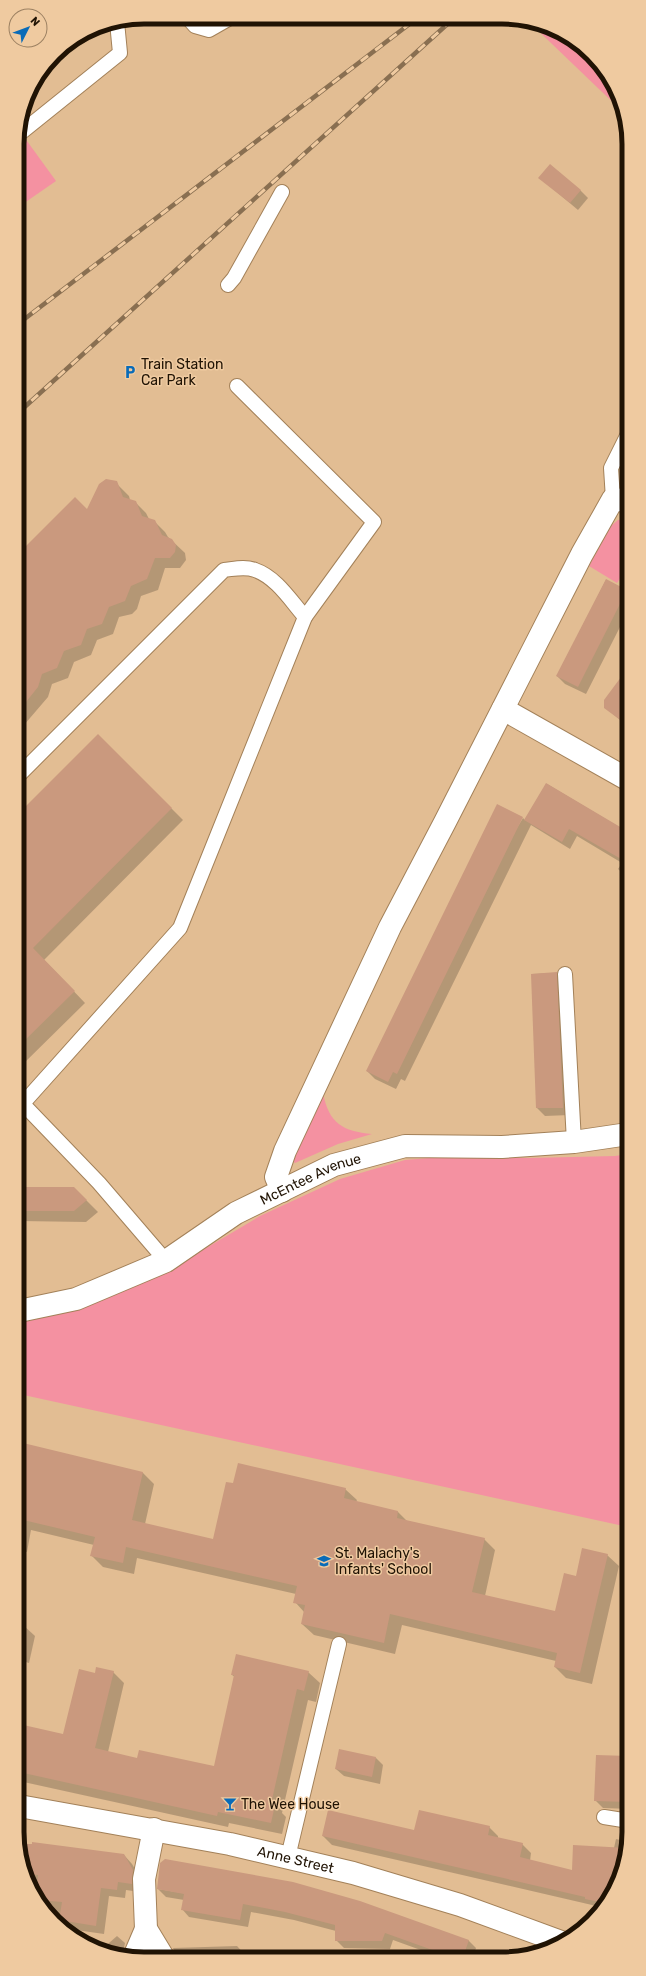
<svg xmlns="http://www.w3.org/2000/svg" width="646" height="1976" font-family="Rubik,sans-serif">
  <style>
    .green { fill: #f491a1 }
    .shadow { fill: #0003 }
    .building { fill: #ca997e }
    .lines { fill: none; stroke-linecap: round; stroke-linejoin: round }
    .service-casing { stroke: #a38159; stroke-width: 16 }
    .minor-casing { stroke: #a38159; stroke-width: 24 }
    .secondary-casing { stroke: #a38159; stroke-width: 24 }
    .service { stroke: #fff; stroke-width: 14 }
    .minor { stroke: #fff; stroke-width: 22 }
    .secondary { stroke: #fff; stroke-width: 22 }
    .rail-casing { stroke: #896f51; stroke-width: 4.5 }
    .rail { stroke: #efcaa0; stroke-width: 3; stroke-dasharray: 9; stroke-linecap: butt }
    .labels { text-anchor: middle; stroke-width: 3; stroke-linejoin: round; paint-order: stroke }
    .poi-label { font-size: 14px; fill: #201304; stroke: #efcaa0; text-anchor: start }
    .street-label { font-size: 14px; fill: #201304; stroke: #efcaa0 }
    .rim { fill: none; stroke: #201304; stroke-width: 5 }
  </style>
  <rect width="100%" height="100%" fill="#e2bd93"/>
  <g class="green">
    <path d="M526 19C563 27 599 54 616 88 620 96 622 105 625 114Z"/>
    <polygon points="19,130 56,181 17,208 17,135"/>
    <polygon points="627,519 627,568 617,583 589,566 611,526 618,520"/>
    <path d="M323 1093C329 1124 343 1131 372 1134L338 1144 295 1163 290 1158Z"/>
    <polygon points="628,1154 628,1527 19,1394 19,1321 191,1257 260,1216 340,1179 405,1160 453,1156 529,1158 615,1156"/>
  </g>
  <g class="shadow">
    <polygon points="540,178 580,190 588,198 578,210"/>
    <polygon points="118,485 129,496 130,500 135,502 146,513 149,519 154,521 165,532 168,537 185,553 186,560 180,568 165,568 158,590 141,596 137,609 132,614 119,617 113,634 97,640 91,655 74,662 68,678 52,684 48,697 18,732 18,555 75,498 87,511"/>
    <polygon points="606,580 627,592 627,631 620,627 586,694 565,684 557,676"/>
    <polygon points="619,682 627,688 627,726 605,707"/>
    <polygon points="98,735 183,820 44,960 85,1003 18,1069 18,815"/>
    <polygon points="547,784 627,832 628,878 618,869 622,863 577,836 570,849 531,825 405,1081 401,1079 396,1089 375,1079 367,1071 523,818 525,820"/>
    <polygon points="557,973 564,981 570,1115 545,1116 537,1108 532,974"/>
    <polygon points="19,1188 74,1188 98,1212 86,1222 19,1221"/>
    <polygon points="19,1444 143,1473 154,1484 145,1524 214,1540 345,1489 357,1500 356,1502 398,1512 407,1521 484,1539 495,1550 485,1596 556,1612 577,1577 607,1555 619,1566 592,1684 566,1678 555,1667 556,1661 402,1625 395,1654 314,1635 302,1624 305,1613 295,1602 296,1594 137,1558 134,1574 103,1567 91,1555 94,1545 31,1530 27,1552 19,1550"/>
    <polygon points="19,1624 23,1625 35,1636 29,1663 19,1660"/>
    <polygon points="113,1672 124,1683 108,1752 138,1760 215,1767 235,1677 232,1675 308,1672 320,1683 316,1702 308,1700 282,1813 286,1817 282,1834 229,1823 228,1827 19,1781 19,1725 64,1735 95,1674"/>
    <polygon points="629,1757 629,1809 603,1808 595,1800"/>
    <polygon points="376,1758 383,1765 380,1784 344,1776 336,1769"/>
    <polygon points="489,1827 498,1836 498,1839 522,1844 531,1853 530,1861 573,1871 614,1848 616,1839 628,1842 619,1881 602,1909 592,1905 332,1845 323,1836"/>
    <polygon points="124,1855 132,1864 141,1879 140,1892 126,1890 125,1898 109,1896 104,1934 62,1928 54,1922 30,1889 30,1882 28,1881 19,1857"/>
    <polygon points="158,1889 468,1940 476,1948 473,1957 440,1957 393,1940 390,1949 344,1948 336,1940 336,1931 294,1920 251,1912 248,1927 189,1917 182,1909 184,1900 166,1897"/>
    <polygon points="117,1936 125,1943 122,1957 101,1950"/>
    <polygon points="237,1946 247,1957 177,1957 173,1948"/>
  </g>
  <g class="building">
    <polygon points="550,164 581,190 570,203 538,178"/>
    <polygon points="106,479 117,481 123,497 136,501 142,516 155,520 162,535 172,539 176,545 175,552 170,558 155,558 147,579 131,586 125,601 109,607 102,624 87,629 81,645 64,651 57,668 42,674 38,687 18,712 18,554 75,497 87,509 99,484"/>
    <polygon points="606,579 627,590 578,687 556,676"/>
    <polygon points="627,669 627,725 604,708 604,700"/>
    <polygon points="98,734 172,808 33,948 75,991 18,1047 18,814"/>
    <polygon points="546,783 627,831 628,863 569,829 562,842 524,820"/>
    <polygon points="497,804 523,817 397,1074 393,1072 388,1082 366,1071"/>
    <polygon points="557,972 563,1108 536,1108 531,974"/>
    <polygon points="19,1187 74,1187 87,1200 74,1211 19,1211"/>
    <polygon points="19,1442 143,1472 132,1520 213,1539 226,1482 233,1483 238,1463 346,1488 344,1498 398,1511 397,1518 485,1538 472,1592 555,1611 564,1573 576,1576 582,1548 608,1554 580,1673 554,1667 557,1653 390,1614 384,1643 301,1624 305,1605 293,1603 297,1586 126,1547 123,1563 90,1556 95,1537 19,1519"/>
    <polygon points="236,1654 309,1671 304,1691 297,1689 271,1804 275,1805 271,1823 218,1812 217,1816 19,1772 19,1724 63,1734 79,1669 95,1673 96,1667 114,1671 95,1748 137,1758 139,1750 214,1766 234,1675 231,1675"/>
    <polygon points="339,1749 376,1757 372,1777 335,1769"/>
    <polygon points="596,1755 629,1756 629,1802 594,1801"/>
    <polygon points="328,1810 414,1830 419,1810 490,1826 488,1835 523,1843 520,1857 572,1870 573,1845 627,1848 619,1881 605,1903 585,1899 585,1897 322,1836"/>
    <polygon points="32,1842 124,1854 133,1870 132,1884 118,1882 117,1890 101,1888 96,1926 59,1920 62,1902 38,1900 36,1896 38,1875 25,1874 19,1857 19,1844 32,1844"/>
    <polygon points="165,1859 293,1882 360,1901 469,1940 463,1957 452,1957 385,1933 382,1941 335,1941 335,1925 285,1912 243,1904 240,1920 181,1910 184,1894 157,1889 160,1863"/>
  </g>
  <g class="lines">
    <g class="service-casing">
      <g id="service">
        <polyline points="187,17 195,26 209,30 230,18"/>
        <polyline points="23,131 120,53 117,22"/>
        <polyline points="228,285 234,278 282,192"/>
        <polyline points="237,386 374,522 305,617"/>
        <polyline points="613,499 611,468 627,436"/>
        <path d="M18 776 224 570C234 569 245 566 255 570 276 577 291 601 305 617L180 928 18 1109"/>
        <polyline points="565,974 574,1142"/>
        <polyline points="24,1105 99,1183 166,1261"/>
        <polyline points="604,1817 629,1821"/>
        <polyline points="288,1857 339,1644"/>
      </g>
    </g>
    <g class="minor-casing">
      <g id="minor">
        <polyline points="503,709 627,779"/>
        <polyline points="282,1191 276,1177 285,1151 390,927 445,822 582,554 613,499 627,501"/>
        <path id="s1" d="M19 1311 76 1299 166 1261 236 1213 334 1165 405 1146 502 1147 574 1142 628 1134"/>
        <polyline points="154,1829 144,1879 146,1929 163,1957"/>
        <polyline points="134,1957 146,1929"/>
      </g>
    </g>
    <g class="secondary-casing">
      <g id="secondary">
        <path id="s2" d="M19 1806 230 1844 353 1873 460 1905 564 1943"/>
      </g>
    </g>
    <use href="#service" class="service"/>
    <use href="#minor" class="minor"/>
    <use href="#secondary" class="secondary"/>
    <g class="rail-casing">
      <g id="rail">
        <polyline points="18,324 416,19"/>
        <polyline points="18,413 453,19"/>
      </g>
    </g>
    <use href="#rail" class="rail"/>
  </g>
  <defs>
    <g id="parking-bare" transform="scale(1.08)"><path d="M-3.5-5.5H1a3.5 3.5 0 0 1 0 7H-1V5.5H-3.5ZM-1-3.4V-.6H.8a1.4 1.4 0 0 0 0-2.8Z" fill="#096bb8" stroke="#efcaa0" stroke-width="2.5" paint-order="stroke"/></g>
    <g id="school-bare" transform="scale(1.08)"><path d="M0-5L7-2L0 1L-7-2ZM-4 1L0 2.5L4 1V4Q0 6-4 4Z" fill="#096bb8" stroke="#efcaa0" stroke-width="2.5" paint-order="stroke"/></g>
    <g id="bar-bare" transform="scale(1.08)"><path d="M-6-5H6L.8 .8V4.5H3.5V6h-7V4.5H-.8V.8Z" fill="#096bb8" stroke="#efcaa0" stroke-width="2.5" paint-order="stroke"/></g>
  </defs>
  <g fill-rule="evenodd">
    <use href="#parking-bare" x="130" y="372"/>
    <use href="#school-bare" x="324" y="1561"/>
    <use href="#bar-bare" x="230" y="1804"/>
  </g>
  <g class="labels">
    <g class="poi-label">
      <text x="141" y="369">Train Station<tspan x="141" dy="16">Car Park</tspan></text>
      <text x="335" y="1558">St. Malachy's<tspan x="335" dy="16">Infants' School</tspan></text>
      <text x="241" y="1809">The Wee House</text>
    </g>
    <g class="street-label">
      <text dy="5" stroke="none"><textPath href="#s1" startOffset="323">McEntee Avenue</textPath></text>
      <text dy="5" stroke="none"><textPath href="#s2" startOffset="282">Anne Street</textPath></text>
    </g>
  </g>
  <path d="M0 0H646V1976H0ZM144 24H502A120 120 0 0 1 622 144V1832A120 120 0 0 1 502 1952H144A120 120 0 0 1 24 1832V144A120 120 0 0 1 144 24Z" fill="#efcaa0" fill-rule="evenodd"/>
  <path class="rim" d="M144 24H502A120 120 0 0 1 622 144V1832A120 120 0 0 1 502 1952H144A120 120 0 0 1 24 1832V144A120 120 0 0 1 144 24Z"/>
  <g transform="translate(28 28) rotate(48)"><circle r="19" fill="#efcaa0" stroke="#9c8162"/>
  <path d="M0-3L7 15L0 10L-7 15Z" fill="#096bb8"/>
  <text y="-6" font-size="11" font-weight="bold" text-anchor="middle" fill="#201304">N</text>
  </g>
</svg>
